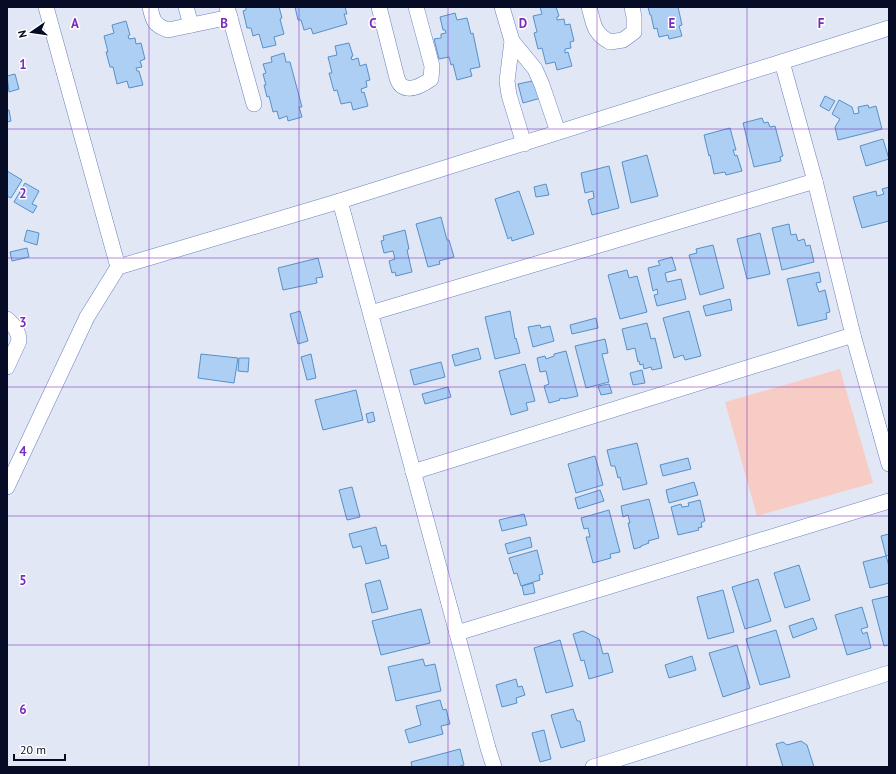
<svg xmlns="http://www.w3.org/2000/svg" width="896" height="774" font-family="'PT Sans',sans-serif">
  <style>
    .green { fill: #f7ccc4 }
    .building { fill: #accff3; stroke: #5690c9 }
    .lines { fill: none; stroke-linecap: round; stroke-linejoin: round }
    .minor-casing { stroke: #6a80c3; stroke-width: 16 }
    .minor { stroke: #fff; stroke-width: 15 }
    .grid { fill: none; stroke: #7b2cbf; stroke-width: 1; stroke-opacity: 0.55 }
    .grid-label { font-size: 13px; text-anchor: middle; font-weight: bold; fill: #7b2cbf; stroke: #fff; stroke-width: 3; stroke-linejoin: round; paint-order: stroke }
  </style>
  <rect width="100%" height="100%" fill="#e2e7f6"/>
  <polygon class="green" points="840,369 873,483 757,516 725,402"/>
  <g class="building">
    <polygon points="246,7 279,7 282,18 280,19 284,34 274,37 276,45 263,48 259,34 253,36 251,28 247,28 243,11 246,10"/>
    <polygon points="295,7 345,7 347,14 344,14 347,24 313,34 311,28 304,30 301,20 298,20"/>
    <polygon points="540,7 556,7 559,16 557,17 557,20 564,19 565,25 570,24 574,41 570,42 571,48 565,49 565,53 568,52 572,66 557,70 555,62 546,64 542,48 538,49 534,33 537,32 533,16 542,14"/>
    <polygon points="648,7 678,7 682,25 679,26 682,36 669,39 668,35 659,37 657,28 654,29 651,15 650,15"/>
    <polygon points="455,13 457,20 467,18 471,34 473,33 480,67 470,69 472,76 457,80 453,64 451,65 449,57 439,59 434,39 441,38 441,34 446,33 445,30 443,30 440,17"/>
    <polygon points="126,21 130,35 128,36 129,39 135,38 136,44 141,43 145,59 140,61 142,67 136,68 137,71 139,71 143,85 129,88 127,81 117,84 113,67 110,67 106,52 108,52 104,36 114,33 112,25"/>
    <polygon points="349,43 353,56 351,57 352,60 358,58 360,66 366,64 370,80 366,81 367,87 361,89 362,93 364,92 368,106 353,110 351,102 341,104 337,90 334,91 329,73 332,73 328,57 337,55 335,46"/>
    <polygon points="284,53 286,62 290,62 302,107 299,107 302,117 288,121 287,116 279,119 277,111 273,112 269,96 267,97 264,85 266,85 263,74 266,73 263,64 272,62 271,57"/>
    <polygon points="15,74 19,89 9,92 7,76"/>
    <polygon points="537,80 541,98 523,103 518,84"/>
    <polygon points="825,96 835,101 829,111 820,106"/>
    <polygon points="839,100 852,107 854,114 859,113 858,107 868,105 869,108 876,106 882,129 838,140 835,127 840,119 832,114"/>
    <polygon points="7,110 9,110 11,121 7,122"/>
    <polygon points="762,118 764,123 768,122 770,127 775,126 783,156 780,157 781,161 754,167 743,123"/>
    <polygon points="730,128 736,150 733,150 735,156 737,155 742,171 726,175 725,172 714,174 710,155 709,156 704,135"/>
    <polygon points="883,139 889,159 866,166 860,146"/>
    <polygon points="647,155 658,196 631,203 622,162"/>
    <polygon points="609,166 619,208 592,215 588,200 594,198 593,191 585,193 581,173"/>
    <polygon points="7,171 22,180 11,198 7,196"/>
    <polygon points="25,183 39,191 32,204 37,206 33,213 14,202"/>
    <polygon points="546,184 549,195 536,197 534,187"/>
    <polygon points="889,187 889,221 862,228 853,197 876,191 877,196 884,194 882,189"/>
    <polygon points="519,191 534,234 512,241 511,237 508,239 495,199"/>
    <polygon points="441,217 447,240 449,240 454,257 439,261 440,264 428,267 416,224"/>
    <polygon points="789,224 791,235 796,234 798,241 804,239 806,246 810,245 814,262 782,270 772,228"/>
    <polygon points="27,230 39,233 37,245 24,241"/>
    <polygon points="405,230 409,249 407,250 412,272 396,276 395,272 392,273 389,261 395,259 393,251 384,253 381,241 384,240 383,236"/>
    <polygon points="760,233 770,274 747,279 737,239"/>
    <polygon points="713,245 724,288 700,295 689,255 697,253 696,249"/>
    <polygon points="27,248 29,257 12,261 10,252"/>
    <polygon points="672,257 676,270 665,273 667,282 681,279 686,299 657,306 654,295 658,294 657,289 653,291 648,268 660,265 658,261"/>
    <polygon points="318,258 323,277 316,278 317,283 283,290 278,268"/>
    <polygon points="627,270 629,278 637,276 647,312 620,319 608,275"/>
    <polygon points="819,272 821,282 816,283 819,292 825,290 830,312 826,313 827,319 798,326 787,279"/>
    <polygon points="730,299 732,310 706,316 703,306"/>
    <polygon points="300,311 308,341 298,344 290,314"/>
    <polygon points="510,311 515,339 516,338 520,353 495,359 485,317"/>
    <polygon points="689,311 701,356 685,360 683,355 674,358 663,318"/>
    <polygon points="596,318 598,328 572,334 570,325"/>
    <polygon points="647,323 651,339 655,338 662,368 652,370 651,367 644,369 643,364 640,365 639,361 638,362 635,348 627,350 622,329"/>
    <polygon points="540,325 541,328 550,326 554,341 533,347 528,327"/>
    <polygon points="605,339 608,353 602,354 609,382 586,388 575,346"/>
    <polygon points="478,348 481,359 455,366 452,355"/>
    <polygon points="566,351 578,396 564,399 563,398 559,399 560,400 549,403 544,386 549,384 546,371 540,372 537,358 545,356 546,359 554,356 554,354"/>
    <polygon points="201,354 238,358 234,383 198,378"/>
    <polygon points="311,354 316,378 307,380 301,357"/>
    <polygon points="239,358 249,358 248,372 238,371"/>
    <polygon points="441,362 445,377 414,385 410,370"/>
    <polygon points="525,364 535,401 526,403 528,410 511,415 499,371"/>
    <polygon points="642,370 645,383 633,385 630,373"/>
    <polygon points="609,384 612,393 601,395 598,386"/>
    <polygon points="448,387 451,397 425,404 422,394"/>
    <polygon points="356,390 363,420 323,430 315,400"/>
    <polygon points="373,412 375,421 368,423 366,414"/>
    <polygon points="637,443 647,484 623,490 620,477 618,478 615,466 611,466 607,450"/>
    <polygon points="595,456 603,485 576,493 568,464"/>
    <polygon points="688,458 691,469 663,476 660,465"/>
    <polygon points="694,482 698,495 669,503 666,490"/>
    <polygon points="352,487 360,517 347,520 339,490"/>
    <polygon points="600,490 604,501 578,509 575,498"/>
    <polygon points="649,499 659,538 648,541 649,543 641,546 641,547 634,549 628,523 630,523 628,515 623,517 621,506"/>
    <polygon points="700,500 705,521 701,523 702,527 698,528 699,530 678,535 671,507 681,504 682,507 689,506 688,503"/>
    <polygon points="609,510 620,552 610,554 611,558 593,563 586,537 590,537 588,528 584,529 581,518"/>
    <polygon points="524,514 527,525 502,531 499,520"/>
    <polygon points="376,527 381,546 386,545 389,558 366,564 361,546 353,548 349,534"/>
    <polygon points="889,534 889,555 886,556 881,536"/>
    <polygon points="530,537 532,547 508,554 505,544"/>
    <polygon points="537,550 543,574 539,575 540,580 521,586 517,573 514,574 509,558"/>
    <polygon points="886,556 889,566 889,583 870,588 863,562"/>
    <polygon points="799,565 810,600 785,608 774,573"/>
    <polygon points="758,579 771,621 745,629 732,587"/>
    <polygon points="380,580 388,609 372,613 365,584"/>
    <polygon points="533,583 535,593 524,595 522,586"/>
    <polygon points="723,590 734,632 708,639 697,597"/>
    <polygon points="889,596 889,645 884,646 872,600"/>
    <polygon points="862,607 868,627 861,629 863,634 867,632 871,648 847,655 835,615"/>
    <polygon points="421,609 430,643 381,655 372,621"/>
    <polygon points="813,618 817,629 793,638 789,626"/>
    <polygon points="776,630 790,677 760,685 746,639"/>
    <polygon points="583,631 599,639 603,654 608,653 613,672 589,679 584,660 581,661 573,634"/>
    <polygon points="560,640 573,686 546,693 534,648"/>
    <polygon points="737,645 750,688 723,697 709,653"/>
    <polygon points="692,656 696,670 669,678 665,665"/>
    <polygon points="423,659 425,666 435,664 441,691 396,701 388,667"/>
    <polygon points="516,679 518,687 522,686 525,695 516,698 517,703 502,707 496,685"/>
    <polygon points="440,700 443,710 446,709 450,724 441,726 443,734 409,743 405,730 421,725 416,706"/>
    <polygon points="573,709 577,721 580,721 585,741 561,748 551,715"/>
    <polygon points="544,730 551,759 540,762 532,733"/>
    <polygon points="801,741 807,745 814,767 783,767 776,744 783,742 787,745"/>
    <polygon points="460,749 464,765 457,767 412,767 411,762"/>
  </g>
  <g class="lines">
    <g class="minor-casing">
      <g id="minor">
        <polyline points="46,7 118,267"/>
        <path d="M150 7C153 21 154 25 168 30L230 17"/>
        <polyline points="186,7 191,25"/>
        <polyline points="227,7 254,104"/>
        <path d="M379 7 397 78C398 81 400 85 402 86 411 92 424 84 431 79L432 66 416 7"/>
        <polyline points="502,7 512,41 507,81 509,95 524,144"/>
        <path d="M589 7C594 24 593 33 610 42L623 40 634 32V17L632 7"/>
        <polyline points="512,41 535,69 542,85 558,132"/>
        <polyline points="782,62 815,181 853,335 889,464"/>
        <polyline points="340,201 488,748 494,767"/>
        <polyline points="371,313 815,181"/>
        <path d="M7 319C14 325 19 332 19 341L7 367"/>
        <polyline points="413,472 853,335"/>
        <polyline points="7,487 87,317 118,267 340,201 889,28"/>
        <polyline points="457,633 889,501"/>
        <polyline points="593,767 889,673"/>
      </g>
    </g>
    <use href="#minor" class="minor"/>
  </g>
  <path class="grid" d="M149 7V767M299 7V767M448 7V767M597 7V767M747 7V767M7 129H889M7 258H889M7 387H889M7 516H889M7 645H889"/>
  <g class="grid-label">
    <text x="75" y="28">A</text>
    <text x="224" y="28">B</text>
    <text x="373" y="28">C</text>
    <text x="523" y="28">D</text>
    <text x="672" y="28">E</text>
    <text x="821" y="28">F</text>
    <text x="23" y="69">1</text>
    <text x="23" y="198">2</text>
    <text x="23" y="327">3</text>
    <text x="23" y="456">4</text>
    <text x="23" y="585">5</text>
    <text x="23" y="714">6</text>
  </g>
  <rect width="896" height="774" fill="none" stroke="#070c26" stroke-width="16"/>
  <g transform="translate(32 32) rotate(257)" stroke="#ffffff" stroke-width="3" paint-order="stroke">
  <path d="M0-3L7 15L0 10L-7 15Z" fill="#070c26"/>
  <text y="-6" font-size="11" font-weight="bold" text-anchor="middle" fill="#070c26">N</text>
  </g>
  <path d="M14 754v6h51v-6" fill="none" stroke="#070c26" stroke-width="2"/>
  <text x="20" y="754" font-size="12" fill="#070c26" stroke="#ffffff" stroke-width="3" paint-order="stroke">20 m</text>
</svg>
